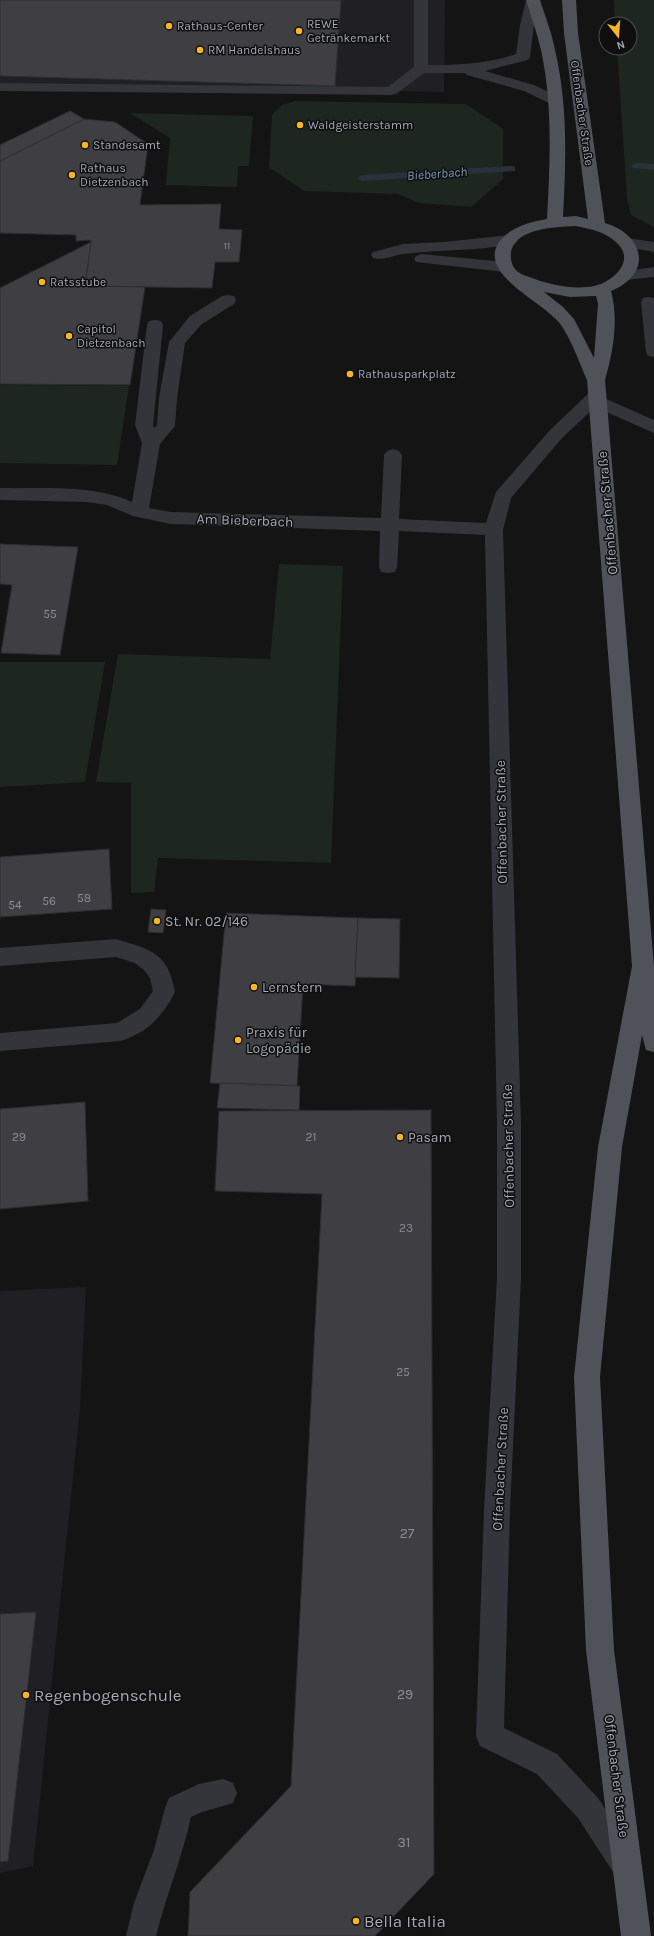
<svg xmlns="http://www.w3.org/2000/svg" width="654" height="1936" font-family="Karla,sans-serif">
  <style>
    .built { fill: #201f23 }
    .green { fill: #1d261f }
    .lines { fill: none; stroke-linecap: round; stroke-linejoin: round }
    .stream { fill: #29323a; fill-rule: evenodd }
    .building { fill: #3e3e43; stroke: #2d2d32 }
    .minor { fill: #34353b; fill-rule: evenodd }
    .major { fill: #50525a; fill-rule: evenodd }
    .poi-dot { fill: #fcb625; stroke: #0f0f10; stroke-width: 1.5 }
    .labels { text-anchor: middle; stroke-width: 3; stroke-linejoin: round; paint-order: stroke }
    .far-number-label { font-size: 10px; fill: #8a8f9a }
    .far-poi-label { font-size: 12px; fill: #a4aab7; stroke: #0f0f10; text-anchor: start }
    .far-street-label { font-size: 12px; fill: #a4aab7; stroke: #0f0f10 }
    .number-label { font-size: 12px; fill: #8a8f9a }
    .far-water-label { font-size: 13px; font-style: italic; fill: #7998b4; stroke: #0f0f10 }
    .street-label { font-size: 14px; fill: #a4aab7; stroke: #0f0f10 }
    .poi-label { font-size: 14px; fill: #a4aab7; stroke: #0f0f10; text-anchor: start }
    .near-number-label { font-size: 14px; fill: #8a8f9a }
    .near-poi-label { font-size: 17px; fill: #a4aab7; stroke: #0f0f10; text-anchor: start }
  </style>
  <rect width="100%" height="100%" fill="#141415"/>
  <g class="built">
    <polygon points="0,0 445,0 444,92 0,84"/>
    <polygon points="86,1287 80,1408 33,1866 0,1873 0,1291"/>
  </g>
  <g class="green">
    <polygon points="614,0 654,0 654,227 631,215 627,198 617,48 630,48 630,24 615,24"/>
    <polygon points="295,101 466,104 503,129 503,179 471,207 419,203 398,194 304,191 269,167 272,115 282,105"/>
    <polygon points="130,113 253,116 249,166 238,166 237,187 166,185 170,138"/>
    <polygon points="0,385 129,386 117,465 0,463"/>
    <polygon points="279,564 343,566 331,863 158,858 154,892 131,893 131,783 96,782 118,654 270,659"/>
    <polygon points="0,662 105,662 85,782 0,787"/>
  </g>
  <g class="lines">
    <g class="stream">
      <polygon points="636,163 654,164 654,170 633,168 631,166"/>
      <polygon points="512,166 515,167 515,171 362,181 357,178 362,175"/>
    </g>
  </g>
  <g class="building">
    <polygon points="0,0 341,0 335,86 0,76"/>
    <polygon points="70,111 84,119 115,122 148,144 140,205 221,204 219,229 242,230 239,262 215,262 212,288 85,286 91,240 76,241 76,235 0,233 0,145"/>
    <polygon points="70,111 84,119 0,161 0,145"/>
    <polygon points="91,242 85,286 145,287 130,385 0,384 0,288"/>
    <polygon points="0,544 78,547 60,655 1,653 12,585 0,584"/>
    <polygon points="109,849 112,909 0,917 0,857"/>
    <polygon points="151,909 166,910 163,933 148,932"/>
    <polygon points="226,913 358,918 355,986 303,984 297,1086 210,1083"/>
    <polygon points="358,918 400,919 399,978 355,977"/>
    <polygon points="220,1083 300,1086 299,1110 217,1108"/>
    <polygon points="85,1102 88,1201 0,1209 0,1109"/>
    <polygon points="431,1110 434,1874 375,1936 188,1936 190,1892 291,1786 322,1194 215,1191 219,1111"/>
    <polygon points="36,1612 8,1861 0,1862 0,1614"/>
  </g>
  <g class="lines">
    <g class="minor">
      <path d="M414 0H428V65C458 65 487 64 516 54L520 25 526 0H540L534 25 530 57 528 60 485 71 534 85 561 98 563 101 561 104H551L524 91 467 75 465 73H424L396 94 391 95 0 91V83L388 87 414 67Z"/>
      <path d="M510 235 516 237 518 240 516 243C479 252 441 249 404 254 393 255 384 261 373 258L371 255 373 252 403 244 444 242Z"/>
      <polygon points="627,238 654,242 654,252 621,246 619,243 621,240"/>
      <polygon points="422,254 505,262 511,264 513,267 511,270 505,272 416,262 414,259 416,256"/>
      <polygon points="654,267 654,277 626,280 620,278 618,275 620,272"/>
      <path d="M228 295 234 296 236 300 234 304 202 324 185 343 177 398 175 426 160 444 149 508 171 512 381 518 384 455 387 451 393 449 399 451 402 455 399 519 486 523 496 492 550 430 591 391 597 389 603 391 606 395 604 398 654 420V433L595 407 562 438 511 498 503 530 521 1124V1278L510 1509 504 1728 557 1754 598 1798 635 1855 640 1865 635 1875 625 1880 615 1875 578 1818 537 1774 480 1746 476 1736 484 1509 497 1278V1124L485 535 399 531 397 567 395 572 388 573 381 572 379 567 380 531 171 524 133 516 107 505 87 502 0 500V488C43 489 92 484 132 502L142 443 135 425 147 325 149 321 155 320 161 321 163 325 153 425 154 428 157 425 159 398 169 342 190 316 222 296Z"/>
      <polygon points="649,297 654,298 654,357 648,356 646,352 641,302 643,298"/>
      <path d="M116 939C151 950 168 952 175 992 162 1017 148 1032 121 1041L0 1051V1033L117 1023 140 1009 153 991 150 978 145 971 135 963 116 957 0 966V948Z"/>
      <path d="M223 1779 233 1783 237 1793 233 1803 202 1812 191 1817C182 1858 166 1896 156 1936H126L134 1903 154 1850 165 1808 169 1798 199 1784Z"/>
    </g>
    <path class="major" d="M526 0H540C545 16 552 33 555 50 568 105 566 161 563 217L576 216 588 219 564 33 562 0H576L578 33 605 223C645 235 653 274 611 291 619 320 613 352 605 380L654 966V1052L646 1050 642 1035 622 1147 600 1377 614 1650 651 1936H621L586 1650 574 1377 598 1147 632 966 587 380C579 362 572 341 561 325 545 302 477 275 499 242 510 227 530 222 547 219 550 163 553 105 541 50 537 33 531 16 526 0ZM576 226C591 229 606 232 617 243 636 261 613 282 594 286 574 290 551 285 532 278 521 274 513 272 511 259 508 228 555 227 576 226ZM544 292 570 297 596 296 598 304 594 358 574 319 563 307Z"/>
  </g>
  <g class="poi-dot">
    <circle cx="169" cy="26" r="4"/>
    <circle cx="299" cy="31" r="4"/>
    <circle cx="200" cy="50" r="4"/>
    <circle cx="300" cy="125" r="4"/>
    <circle cx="85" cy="145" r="4"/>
    <circle cx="72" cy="175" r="4"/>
    <circle cx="42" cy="282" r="4"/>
    <circle cx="69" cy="336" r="4"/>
    <circle cx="350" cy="374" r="4"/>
    <circle cx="157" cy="921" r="4"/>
    <circle cx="254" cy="987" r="4"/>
    <circle cx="238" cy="1040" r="4"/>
    <circle cx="400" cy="1137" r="4"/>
    <circle cx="26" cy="1695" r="4"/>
    <circle cx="356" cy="1921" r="4"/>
  </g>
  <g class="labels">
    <g class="far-number-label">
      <text x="227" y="249">11</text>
    </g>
    <g class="far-poi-label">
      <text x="307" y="28">REWE<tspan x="307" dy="14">Getränkemarkt</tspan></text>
      <text x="177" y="30">Rathaus-Center</text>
      <text x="208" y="54">RM Handelshaus</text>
      <text x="308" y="129">Waldgeisterstamm</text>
      <text x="93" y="149">Standesamt</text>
      <text x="80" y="172">Rathaus<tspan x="80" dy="14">Dietzenbach</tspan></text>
      <text x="50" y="286">Ratsstube</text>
      <text x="77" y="333">Capitol<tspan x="77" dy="14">Dietzenbach</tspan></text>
      <text x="358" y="378">Rathausparkplatz</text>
    </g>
    <g class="far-street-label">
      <text transform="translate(582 113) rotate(82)" y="4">Offenbacher Straße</text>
    </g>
    <g class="number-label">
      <text x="50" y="618">55</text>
      <text x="84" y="902">58</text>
      <text x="49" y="905">56</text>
      <text x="15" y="909">54</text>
      <text x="19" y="1141">29</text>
      <text x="311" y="1141">21</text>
      <text x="406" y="1232">23</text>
      <text x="403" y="1376">25</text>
    </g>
    <g class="far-water-label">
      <text transform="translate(437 173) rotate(-4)" y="5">Bieberbach</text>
    </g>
    <g class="street-label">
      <text transform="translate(607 513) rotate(-95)" y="5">Offenbacher Straße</text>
      <text transform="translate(245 520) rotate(2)" y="5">Am Bieberbach</text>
      <text transform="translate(501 822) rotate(-91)" y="5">Offenbacher Straße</text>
      <text transform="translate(508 1146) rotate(-91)" y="5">Offenbacher Straße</text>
      <text transform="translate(500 1469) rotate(-87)" y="5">Offenbacher Straße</text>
      <text transform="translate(617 1776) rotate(83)" y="5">Offenbacher Straße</text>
    </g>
    <g class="poi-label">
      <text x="165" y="926">St. Nr. 02/146</text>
      <text x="262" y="992">Lernstern</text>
      <text x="246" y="1037">Praxis für<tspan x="246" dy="16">Logopädie</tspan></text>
      <text x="408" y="1142">Pasam</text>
    </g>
    <g class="near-number-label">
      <text x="407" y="1538">27</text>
      <text x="405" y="1699">29</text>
      <text x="404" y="1847">31</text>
    </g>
    <g class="near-poi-label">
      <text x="34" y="1701">Regenbogenschule</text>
      <text x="364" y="1927">Bella Italia</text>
    </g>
  </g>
  <g transform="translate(618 36) rotate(163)"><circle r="19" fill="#0f0f10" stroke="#4b4d53"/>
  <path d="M0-3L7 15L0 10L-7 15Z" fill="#fcb625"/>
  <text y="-6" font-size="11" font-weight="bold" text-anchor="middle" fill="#a4aab7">N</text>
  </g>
</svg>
